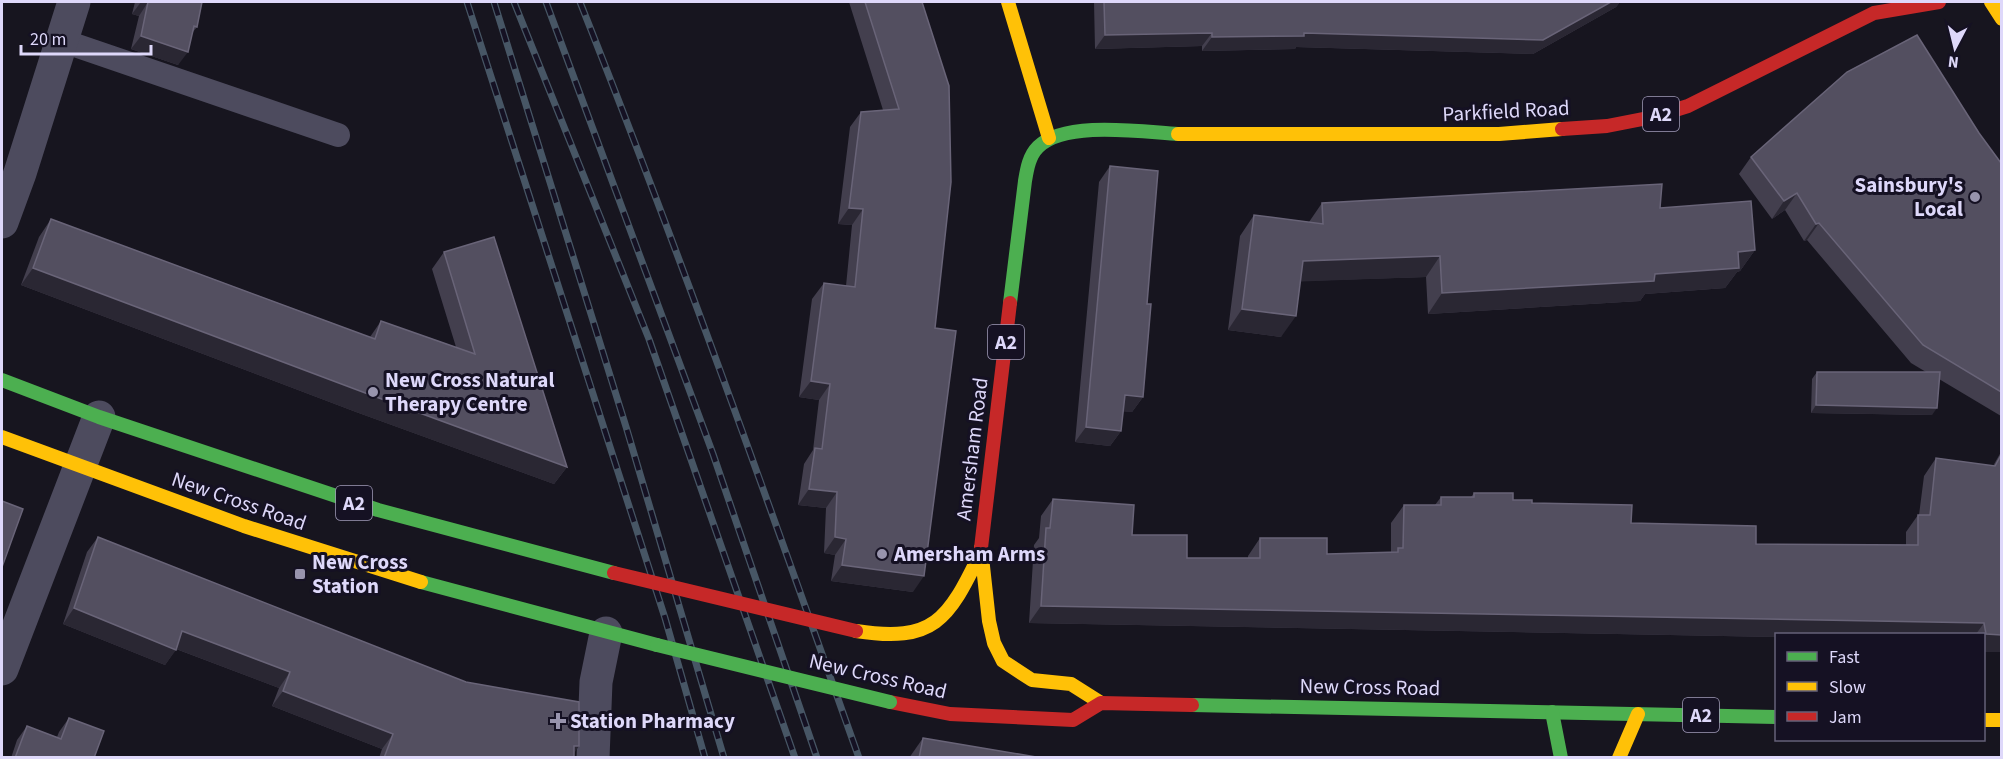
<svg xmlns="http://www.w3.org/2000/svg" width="2003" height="759" font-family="'Source Sans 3',sans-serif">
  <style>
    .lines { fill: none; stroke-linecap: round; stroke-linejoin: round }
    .lane { stroke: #4d4b5e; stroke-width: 24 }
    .street { stroke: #4d4b5e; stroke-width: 33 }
    .fast { stroke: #4caf50; stroke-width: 14 }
    .slow { stroke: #ffc107; stroke-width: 14 }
    .jam { stroke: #c62828; stroke-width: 14 }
    .rail-casing { stroke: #475665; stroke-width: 7 }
    .rail { stroke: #151123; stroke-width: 4.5; stroke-dasharray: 14; stroke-linecap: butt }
    .fast-bridge { stroke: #4caf50; stroke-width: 14 }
    .jam-bridge { stroke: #c62828; stroke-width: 14 }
    .wall { fill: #433f4e }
    .shaded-wall { fill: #2a2733 }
    .building { fill: #534f60; stroke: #696478; stroke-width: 1.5 }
    .poi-dot { fill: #9894ad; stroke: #151123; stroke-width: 2 }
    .labels { text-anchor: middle; stroke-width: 6; stroke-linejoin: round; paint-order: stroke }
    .shield { fill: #151123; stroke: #a29cba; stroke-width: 1.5 }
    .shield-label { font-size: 20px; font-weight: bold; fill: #ded8fa }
    .street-label { font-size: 21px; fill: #ded8fa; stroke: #151123 }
    .poi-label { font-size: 21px; font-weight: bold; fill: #ded8fa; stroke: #151123; text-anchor: start }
  </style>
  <rect width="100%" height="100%" fill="#17151f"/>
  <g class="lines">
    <polyline class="lane" points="63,41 338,135"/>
    <g class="street">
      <polyline points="2,222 20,173 74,2"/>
      <polyline points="2,669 99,417"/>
      <polyline points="593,758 596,682 606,633"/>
    </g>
    <g class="fast">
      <path d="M1010 303 1025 181C1027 169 1029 156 1038 147 1065 120 1143 132 1178 134"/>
      <polyline points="2,380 99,417 378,510 614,573"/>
      <polyline points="421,582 657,645"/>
      <polyline points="1192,705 1776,717"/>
      <polyline points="1552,712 1561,758"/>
    </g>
    <g class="slow">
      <polyline points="1008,2 1049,138"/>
      <polyline points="1991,2 2002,19"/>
      <polyline points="1178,134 1499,134 1562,129"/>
      <polyline points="2,437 244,526 421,582"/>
      <polyline points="981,548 989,621 994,643 1003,661 1032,680 1071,684 1101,703"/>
      <path d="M856 631C934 643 948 620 980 554"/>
      <polyline points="1984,720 2002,720"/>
      <polyline points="1619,758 1638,714"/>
    </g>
    <g class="jam">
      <polyline points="1562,129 1607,126 1653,117 1688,106 1874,13 1939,2"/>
      <polyline points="981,548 1010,303"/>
      <polyline points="890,702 950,714 1073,720 1101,703 1192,705"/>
    </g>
    <g class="rail-casing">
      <g id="rail">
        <polyline points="467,2 665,618 705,758"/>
        <polyline points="494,2 627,430 724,758"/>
        <polyline points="514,2 649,339 795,758"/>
        <polyline points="546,2 713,454 817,758"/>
        <path d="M580 2C679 251 769 504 859 758"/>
      </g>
    </g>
    <use href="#rail" class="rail"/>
    <polyline class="fast-bridge" points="657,645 890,702"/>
    <polyline class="jam-bridge" points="614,573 856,631"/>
  </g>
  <g class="wall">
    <polygon points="135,2 202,2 197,27 192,33 178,65 131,49 139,16 132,14"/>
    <polygon points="849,2 922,2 935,328 913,592 831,581 835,555 824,553 826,508 798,505 804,464 813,450 819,400 799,397 812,299 824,283 846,286 852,225 838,224 850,127 861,112 883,110"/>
    <polygon points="1094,2 1620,2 1616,7 1533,54 1296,47 1295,49 1202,51 1202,46 1095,49"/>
    <polygon points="1979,133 2001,163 2001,416 1939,379 1932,415 1811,413 1812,379 1817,372 1926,372 1911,363 1807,240 1804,241 1785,210 1772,219 1739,174 1751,157"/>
    <polygon points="1110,166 1147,304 1143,397 1132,412 1123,411 1121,431 1110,446 1075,442 1099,182"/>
    <polygon points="1322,203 1660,208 1755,250 1740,271 1737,272 1725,288 1645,294 1640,301 1428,314 1426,277 1300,281 1281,337 1228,330 1240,236 1254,215 1309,222"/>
    <polygon points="51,219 370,337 381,321 456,347 432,269 444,252 567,467 554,484 356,412 21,285 39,237"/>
    <polygon points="2001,452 2001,652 1983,652 1983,634 1776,634 1776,637 1029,623 1034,545 1039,538 1041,516 1053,499 1132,535 1187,558 1248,558 1248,556 1260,538 1327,554 1391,552 1391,523 1404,505 1435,505 1441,497 1471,497 1474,493 1631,523 1756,544 1906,545 1906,532 1918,515 1919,515 1924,476 1936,458 1993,466"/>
    <polygon points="98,537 574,753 574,758 379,758 382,749 272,706 279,688 176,649 165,665 63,624 87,552"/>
    <polygon points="69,718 94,758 11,758 17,740 27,726 57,737 59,732"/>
    <polygon points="923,738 1042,758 909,758"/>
  </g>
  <g class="shaded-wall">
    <polygon points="141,2 148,2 139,16 132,14"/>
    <polygon points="1611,2 1620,2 1616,7 1533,54 1296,47 1295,49 1202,51 1212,37 1304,33"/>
    <polygon points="1212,33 1202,46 1095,49 1105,35"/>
    <polygon points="141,36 188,52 178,65 131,49"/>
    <polygon points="1797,193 1785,210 1772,219 1784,201"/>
    <polygon points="849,208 863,209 852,225 838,224"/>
    <polygon points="1819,223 1807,240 1804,241 1816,224"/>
    <polygon points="1755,250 1740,271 1737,272 1725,288 1645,294 1640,301 1428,314 1442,293 1655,274 1738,252"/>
    <polygon points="1440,256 1426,277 1288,282 1303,261"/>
    <polygon points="33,268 567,467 554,484 356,412 21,285"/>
    <polygon points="1242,309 1296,316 1281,337 1228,330"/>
    <polygon points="811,381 830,384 819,400 799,397"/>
    <polygon points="1125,395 1143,397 1132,412 1114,411"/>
    <polygon points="1816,405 1937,408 1932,415 1811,413"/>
    <polygon points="1086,427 1121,431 1110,446 1075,442"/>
    <polygon points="809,489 837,492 826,508 798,505"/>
    <polygon points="835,537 846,539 835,555 824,553"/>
    <polygon points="842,565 924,576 913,592 831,581"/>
    <polygon points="1041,606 1984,623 1976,634 1776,634 1776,637 1029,623"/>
    <polygon points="74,608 176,650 165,665 63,624"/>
    <polygon points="182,631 252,658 290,672 279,688 171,647"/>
    <polygon points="1986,634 2001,635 2001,652 1983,652 1983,638"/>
    <polygon points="283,691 393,734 382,749 272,706"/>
    <polygon points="574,746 579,746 571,758"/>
  </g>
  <g class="building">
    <polygon points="145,2 202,2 197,27 194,26 188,52 141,36 148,2"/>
    <polygon points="865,2 922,2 949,86 951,182 935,328 956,331 924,576 842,565 846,539 835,537 837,492 809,489 815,448 822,449 830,384 811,381 824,283 855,287 863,209 849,208 861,112 899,109"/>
    <polygon points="1104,2 1611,2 1543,40 1304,33 1304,36 1212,37 1212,33 1105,35"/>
    <polygon points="1917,35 1979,133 2001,163 2001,392 1923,345 1819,223 1816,224 1797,193 1784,201 1751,157 1847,72"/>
    <polygon points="1110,166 1158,171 1147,304 1151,304 1143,397 1125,395 1121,431 1086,427"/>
    <polygon points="1662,184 1660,208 1751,201 1755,250 1738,252 1739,268 1655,274 1654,281 1442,293 1440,256 1303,261 1296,316 1242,309 1254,215 1323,224 1322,203"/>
    <polygon points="51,219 375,339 381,321 475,354 444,252 494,237 567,467 368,394 33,268"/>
    <polygon points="1817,372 1940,372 1937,408 1816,405"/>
    <polygon points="2001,455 2001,635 1986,634 1984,623 1041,606 1046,528 1050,528 1053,499 1134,505 1132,535 1187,535 1187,558 1260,558 1260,538 1327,538 1327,554 1398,552 1398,548 1403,548 1404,505 1441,505 1441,497 1474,497 1474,493 1513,493 1513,500 1532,500 1532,503 1632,505 1631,523 1756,526 1756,544 1918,545 1918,515 1930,515 1936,458 1995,466"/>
    <polygon points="2,501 23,509 2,567"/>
    <polygon points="98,537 466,682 579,702 579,746 574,746 574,758 384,758 393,734 283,691 290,672 182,631 176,650 74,608"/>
    <polygon points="69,718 104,731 94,758 15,758 27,726 61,739"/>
    <polygon points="923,738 1042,758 919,758"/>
  </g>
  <g class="poi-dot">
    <circle cx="1975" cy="197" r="6"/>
    <circle cx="373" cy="392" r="6"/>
    <circle cx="882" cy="554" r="6"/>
    <rect x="294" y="568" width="12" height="12" rx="3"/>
    <path d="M555 712h6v6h6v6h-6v6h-6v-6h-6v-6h6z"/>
  </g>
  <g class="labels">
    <g class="shield">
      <rect x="1643" y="97" width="36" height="34" rx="4.5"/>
      <rect x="988" y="325" width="36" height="34" rx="4.5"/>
      <rect x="336" y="486" width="36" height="34" rx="4.5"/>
      <rect x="1683" y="698" width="36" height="34" rx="4.5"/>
    </g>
    <g class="shield-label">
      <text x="1661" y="121">A2</text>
      <text x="1006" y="349">A2</text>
      <text x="354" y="510">A2</text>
      <text x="1701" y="722">A2</text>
    </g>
    <g class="street-label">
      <text transform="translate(1506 111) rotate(-3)" y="7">Parkfield Road</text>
      <text transform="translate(972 449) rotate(-83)" y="7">Amersham Road</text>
      <text transform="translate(239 501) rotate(19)" y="7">New Cross Road</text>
      <text transform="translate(878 676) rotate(13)" y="7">New Cross Road</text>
      <text transform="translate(1370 687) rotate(1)" y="7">New Cross Road</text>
    </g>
    <g class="poi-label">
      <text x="1963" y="192" text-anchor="end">Sainsbury's<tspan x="1963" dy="24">Local</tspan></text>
      <text x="385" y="387">New Cross Natural<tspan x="385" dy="24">Therapy Centre</tspan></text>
      <text x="894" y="561">Amersham Arms</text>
      <text x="312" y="569">New Cross<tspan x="312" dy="24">Station</tspan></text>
      <text x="570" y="728">Station Pharmacy</text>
    </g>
  </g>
  <rect width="2003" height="759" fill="none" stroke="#ded8fa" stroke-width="6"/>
  <rect x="1775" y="633" width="210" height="108" fill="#151123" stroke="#656179" stroke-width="1.5"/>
  <rect x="1787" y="652" width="30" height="9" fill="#4caf50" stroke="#656179" stroke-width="1.5"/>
  <text x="1829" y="663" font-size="18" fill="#ded8fa">Fast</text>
  <rect x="1787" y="682" width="30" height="9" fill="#ffc107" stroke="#656179" stroke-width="1.5"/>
  <text x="1829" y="693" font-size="18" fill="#ded8fa">Slow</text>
  <rect x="1787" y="712" width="30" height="9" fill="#c62828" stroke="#656179" stroke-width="1.5"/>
  <text x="1829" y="723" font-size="18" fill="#ded8fa">Jam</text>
  <g transform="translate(1955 48) rotate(187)" stroke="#151123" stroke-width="4.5" paint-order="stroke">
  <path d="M0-4.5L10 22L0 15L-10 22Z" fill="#ded8fa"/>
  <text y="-9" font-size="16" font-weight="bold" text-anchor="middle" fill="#ded8fa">N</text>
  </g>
  <path d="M21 45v9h130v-9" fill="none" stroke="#ded8fa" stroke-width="3"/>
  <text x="30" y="45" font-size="18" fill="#ded8fa" stroke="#151123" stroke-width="4.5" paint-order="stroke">20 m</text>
</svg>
